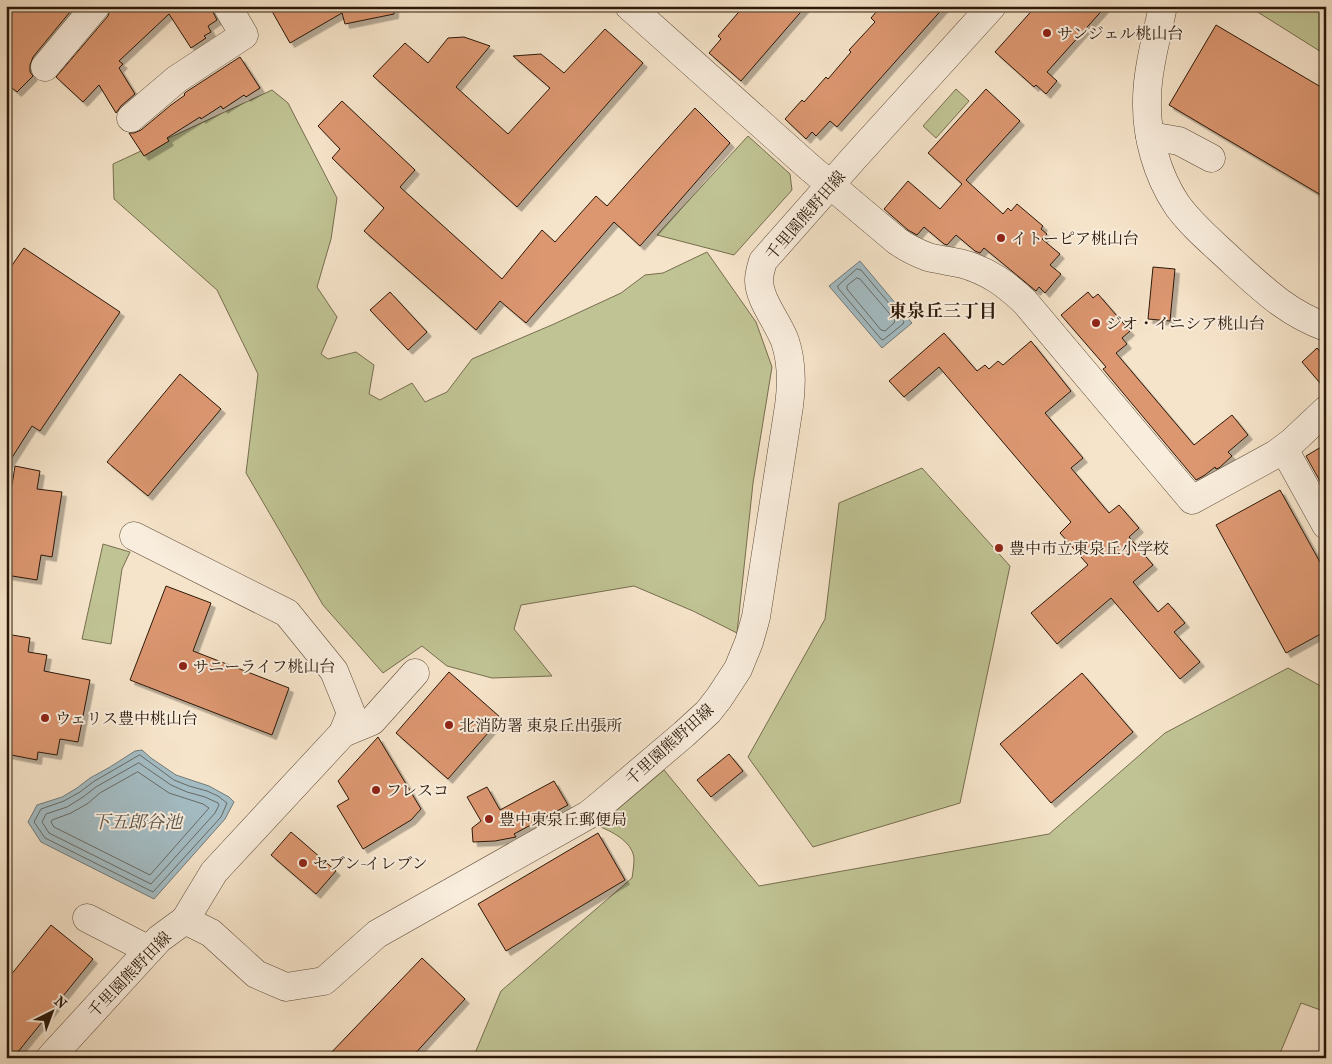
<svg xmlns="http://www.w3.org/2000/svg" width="1332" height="1064" font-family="'IM FELL French Canon','Noto Serif JP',serif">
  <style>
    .green { fill: #c0c394; stroke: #766e4e }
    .water { fill: #a3bbc2; stroke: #737a78 }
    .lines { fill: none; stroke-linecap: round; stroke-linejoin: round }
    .shore { stroke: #676a65; stroke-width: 1 }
    .building { fill: #dc9771; stroke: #2b1808; filter: url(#shadow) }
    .minor-casing { stroke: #5e4b38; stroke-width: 29 }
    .minor { stroke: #f9eddd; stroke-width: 28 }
    .poi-dot { fill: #8f2418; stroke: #f9eddd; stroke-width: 2 }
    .labels { text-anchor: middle; stroke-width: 4; stroke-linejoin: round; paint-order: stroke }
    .poi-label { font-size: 16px; fill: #2b1808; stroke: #f9eddd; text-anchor: start }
    .street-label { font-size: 16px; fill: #2b1808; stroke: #f9eddd }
    .neighbourhood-label { font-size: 18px; font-weight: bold; fill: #2b1808; stroke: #f9eddd }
    .water-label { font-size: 18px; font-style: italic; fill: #555149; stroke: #f9eddd }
  </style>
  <defs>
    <filter id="shadow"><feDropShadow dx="4.5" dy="4.5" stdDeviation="0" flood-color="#0004"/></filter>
  </defs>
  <rect width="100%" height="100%" fill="#f6e4ca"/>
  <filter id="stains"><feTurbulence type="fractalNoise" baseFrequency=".004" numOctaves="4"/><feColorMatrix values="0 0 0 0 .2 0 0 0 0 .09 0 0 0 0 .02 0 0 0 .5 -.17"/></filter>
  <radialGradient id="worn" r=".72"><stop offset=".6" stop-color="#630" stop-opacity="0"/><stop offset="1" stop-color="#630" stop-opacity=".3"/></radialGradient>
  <g class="green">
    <polygon points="1248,6 1326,6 1326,55"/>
    <polygon points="956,89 969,101 936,138 923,126"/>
    <polygon points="272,90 288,103 337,198 331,239 317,287 337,317 321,354 328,359 356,352 374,365 369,394 380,400 412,383 425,402 447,392 472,359 554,324 621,293 645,275 663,273 707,252 756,322 772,367 753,483 737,633 693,611 634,586 521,605 514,629 552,676 492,678 447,666 422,646 383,673 323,605 246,473 258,374 217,290 114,199 113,164"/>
    <polygon points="748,136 790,174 792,190 734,255 657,235"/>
    <polygon points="922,468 1010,566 960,803 813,847 748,757 825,619 839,503"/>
    <polygon points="103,544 130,552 122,569 111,644 82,639"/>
    <path d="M1288 668 1326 689V1012L1301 1003 1278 1058H473L501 991 632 878C633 872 634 864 634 858 632 841 611 831 598 826L664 770 759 886 1049 834 1165 733Z"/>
  </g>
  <g class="water">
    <polygon points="860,261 912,323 882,348 829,286"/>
    <polygon points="142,750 151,758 176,775 209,786 229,797 234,802 225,819 154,899 41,842 28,822 37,805 62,797 77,788 90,778 110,767 135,751"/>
  </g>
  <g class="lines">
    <g class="shore">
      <polygon points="857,269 861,270 904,321 903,324 883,340 881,339 838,288 838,286"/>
      <polygon points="857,278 860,279 895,320 894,323 885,331 881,330 847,289 847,286"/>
      <polygon points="140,755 174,780 189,786 207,791 218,796 227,803 221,817 153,892 45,838 34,822 41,809 64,801 80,792 93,782"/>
      <polygon points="139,763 171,785 187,792 205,797 218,803 219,805 215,813 151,884 49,833 42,822 46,814 67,807 83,797 96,787"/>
      <polygon points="138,772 169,793 203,804 209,808 150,875 54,827 51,822 52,820 71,813 87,804 100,793"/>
    </g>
  </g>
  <g class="building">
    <polygon points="6,6 73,6 74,7 33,57 30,65 30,72 33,76 17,92 6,83"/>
    <polygon points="111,6 210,6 217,20 208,26 211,32 204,36 206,38 191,48 169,14 119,61 123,64 119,68 135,94 121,106 116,113 99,85 83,102 56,77 108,16"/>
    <polygon points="269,6 394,6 394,14 345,24 342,13 290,43"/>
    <polygon points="744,6 806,6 741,81 709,53 721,39 718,36"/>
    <polygon points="881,6 945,6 837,127 830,121 816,136 812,132 806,139 785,119 802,100 804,102 826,77 828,79 851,52 849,50 875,22 871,18"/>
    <polygon points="1036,6 1106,6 1047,72 1057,81 1046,94 1036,85 1034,87 995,52"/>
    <polygon points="1216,25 1326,90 1326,198 1169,105"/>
    <polygon points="605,29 643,63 517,207 373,76 405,43 428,63 448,38 464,37 490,46 456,87 508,134 550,88 513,56 541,54 564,73"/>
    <polygon points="240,57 260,88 246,97 244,95 223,109 221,106 201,119 200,117 167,138 169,141 144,156 129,133 134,133 141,130 171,105 185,95 184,94 186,92"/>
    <polygon points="986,89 1020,121 966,180 1003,214 1008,208 1011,211 1017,204 1043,226 1041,229 1047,234 1042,239 1060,254 1050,265 1061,274 1045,293 1039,287 1036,291 984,248 980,253 975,251 956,235 947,245 944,244 924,227 917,235 908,230 884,209 908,181 940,209 962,184 928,153"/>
    <polygon points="342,101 415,170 400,187 502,279 542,230 555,242 596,196 607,206 695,108 730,143 640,246 614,222 526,323 500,301 476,330 364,231 384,208 332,158 340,149 318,126"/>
    <polygon points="24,248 120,312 40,431 32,426 6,467 6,274"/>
    <polygon points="1153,267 1175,269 1170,321 1148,319"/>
    <polygon points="390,292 427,332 408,350 370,310"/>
    <polygon points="1088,292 1093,298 1098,294 1130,331 1122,338 1127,344 1116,353 1194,445 1232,415 1248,435 1228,452 1232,456 1219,468 1216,469 1215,467 1205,475 1196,480 1103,369 1106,367 1061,315"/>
    <polygon points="944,333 977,371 985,365 989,369 998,361 1003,365 1031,341 1071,391 1045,413 1083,458 1071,468 1109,513 1119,505 1139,528 1129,537 1153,565 1133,582 1158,612 1168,603 1185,623 1174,632 1200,662 1180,679 1111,598 1057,644 1031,613 1088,565 1060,533 1071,522 939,367 904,397 889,381"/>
    <polygon points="1317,348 1326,358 1326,390 1302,362"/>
    <polygon points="180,374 221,409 148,496 107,462"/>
    <polygon points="1326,444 1326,492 1306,456"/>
    <polygon points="15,466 40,471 37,489 62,492 52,557 41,555 37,580 6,575 6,484 12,485"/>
    <polygon points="1280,490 1326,573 1326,631 1286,653 1216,525"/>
    <polygon points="166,586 211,603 193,651 289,688 272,735 130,680"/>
    <polygon points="6,634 30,638 28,652 47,655 44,671 90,680 78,742 60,739 57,755 38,752 37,760 6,754"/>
    <polygon points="449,672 501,718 448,779 396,733"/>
    <polygon points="1082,673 1133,732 1051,803 1000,744"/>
    <polygon points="378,737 421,809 411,820 363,849 337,806 349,799 338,781"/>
    <polygon points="729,754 743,771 711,797 697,780"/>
    <polygon points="554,781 568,805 514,834 516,837 495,841 473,842 472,828 481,821 467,797 487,787 500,810"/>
    <polygon points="291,832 336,871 316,894 271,855"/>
    <polygon points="598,833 625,880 506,951 478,904"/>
    <polygon points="51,925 93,959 13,1058 6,1058 6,981"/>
    <polygon points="422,958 465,999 411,1058 326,1058"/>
  </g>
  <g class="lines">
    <g class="minor-casing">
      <g id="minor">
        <path d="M629 6 808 166 897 241C907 248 917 253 928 257 939 260 951 261 963 264 988 271 1006 284 1025 302L1192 500 1276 454 1292 442 1326 410"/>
        <path d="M1163 6C1157 35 1147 71 1147 100 1146 136 1157 175 1177 205 1192 226 1214 244 1233 262 1263 289 1287 313 1326 327"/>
        <polyline points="45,67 96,6"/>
        <polyline points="131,118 177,79 244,35 227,6"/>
        <polyline points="1150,136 1179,141 1211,158"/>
        <polyline points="1284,449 1326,525"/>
        <polyline points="134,536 287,613 334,671 351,713 343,733 214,872 185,920"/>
        <polyline points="343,733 372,721 415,673"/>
        <polyline points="87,918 149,950"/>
        <path d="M50 1058 159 939 185 920 211 933 256 974 286 987 324 981 377 934 588 815 598 807 684 734 708 712 719 698 738 669 749 642 756 617 789 406C792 384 792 362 785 341 778 322 759 300 759 280 759 274 761 268 763 261L854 158 992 6"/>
      </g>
    </g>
    <use href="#minor" class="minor"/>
  </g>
  <g class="poi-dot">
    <circle cx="1047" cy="33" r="5"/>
    <circle cx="1001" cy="238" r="5"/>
    <circle cx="1096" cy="323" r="5"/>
    <circle cx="999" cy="548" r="5"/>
    <circle cx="183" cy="666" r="5"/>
    <circle cx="45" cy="718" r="5"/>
    <circle cx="449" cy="725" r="5"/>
    <circle cx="376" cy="790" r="5"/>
    <circle cx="489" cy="819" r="5"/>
    <circle cx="303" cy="863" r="5"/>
  </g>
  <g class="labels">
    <g class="poi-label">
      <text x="1057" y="39">サンジェル桃山台</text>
      <text x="1011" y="244">イトーピア桃山台</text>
      <text x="1106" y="329">ジオ・イニシア桃山台</text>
      <text x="1009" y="554">豊中市立東泉丘小学校</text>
      <text x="193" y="672">サニーライフ桃山台</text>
      <text x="55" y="724">ウェリス豊中桃山台</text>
      <text x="459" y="731">北消防署 東泉丘出張所</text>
      <text x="386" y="796">フレスコ</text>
      <text x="499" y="825">豊中東泉丘郵便局</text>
      <text x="313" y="869">セブン-イレブン</text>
    </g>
    <g class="street-label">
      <text transform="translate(805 215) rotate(-49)" y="6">千里園熊野田線</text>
      <text transform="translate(669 744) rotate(-42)" y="6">千里園熊野田線</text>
      <text transform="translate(129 974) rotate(-46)" y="6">千里園熊野田線</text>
    </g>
    <g class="neighbourhood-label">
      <text x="943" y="317">東泉丘三丁目</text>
    </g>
    <g class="water-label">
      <text x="137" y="828">下五郎谷池</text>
    </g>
  </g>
  <rect width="1332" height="1064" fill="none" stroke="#f6e4ca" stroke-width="25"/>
  <rect x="8" y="8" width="1317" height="1049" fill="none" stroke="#2b1808" stroke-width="2.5"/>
  <rect x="12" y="12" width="1307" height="1039" fill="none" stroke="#2b1808"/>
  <g transform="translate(52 1012) rotate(42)" stroke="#f9eddd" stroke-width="4" paint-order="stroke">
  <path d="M0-4L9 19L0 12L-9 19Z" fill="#2b1808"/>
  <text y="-8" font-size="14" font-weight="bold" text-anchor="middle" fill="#2b1808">N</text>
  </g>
  <rect width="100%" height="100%" filter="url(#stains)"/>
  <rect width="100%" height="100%" fill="url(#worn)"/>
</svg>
